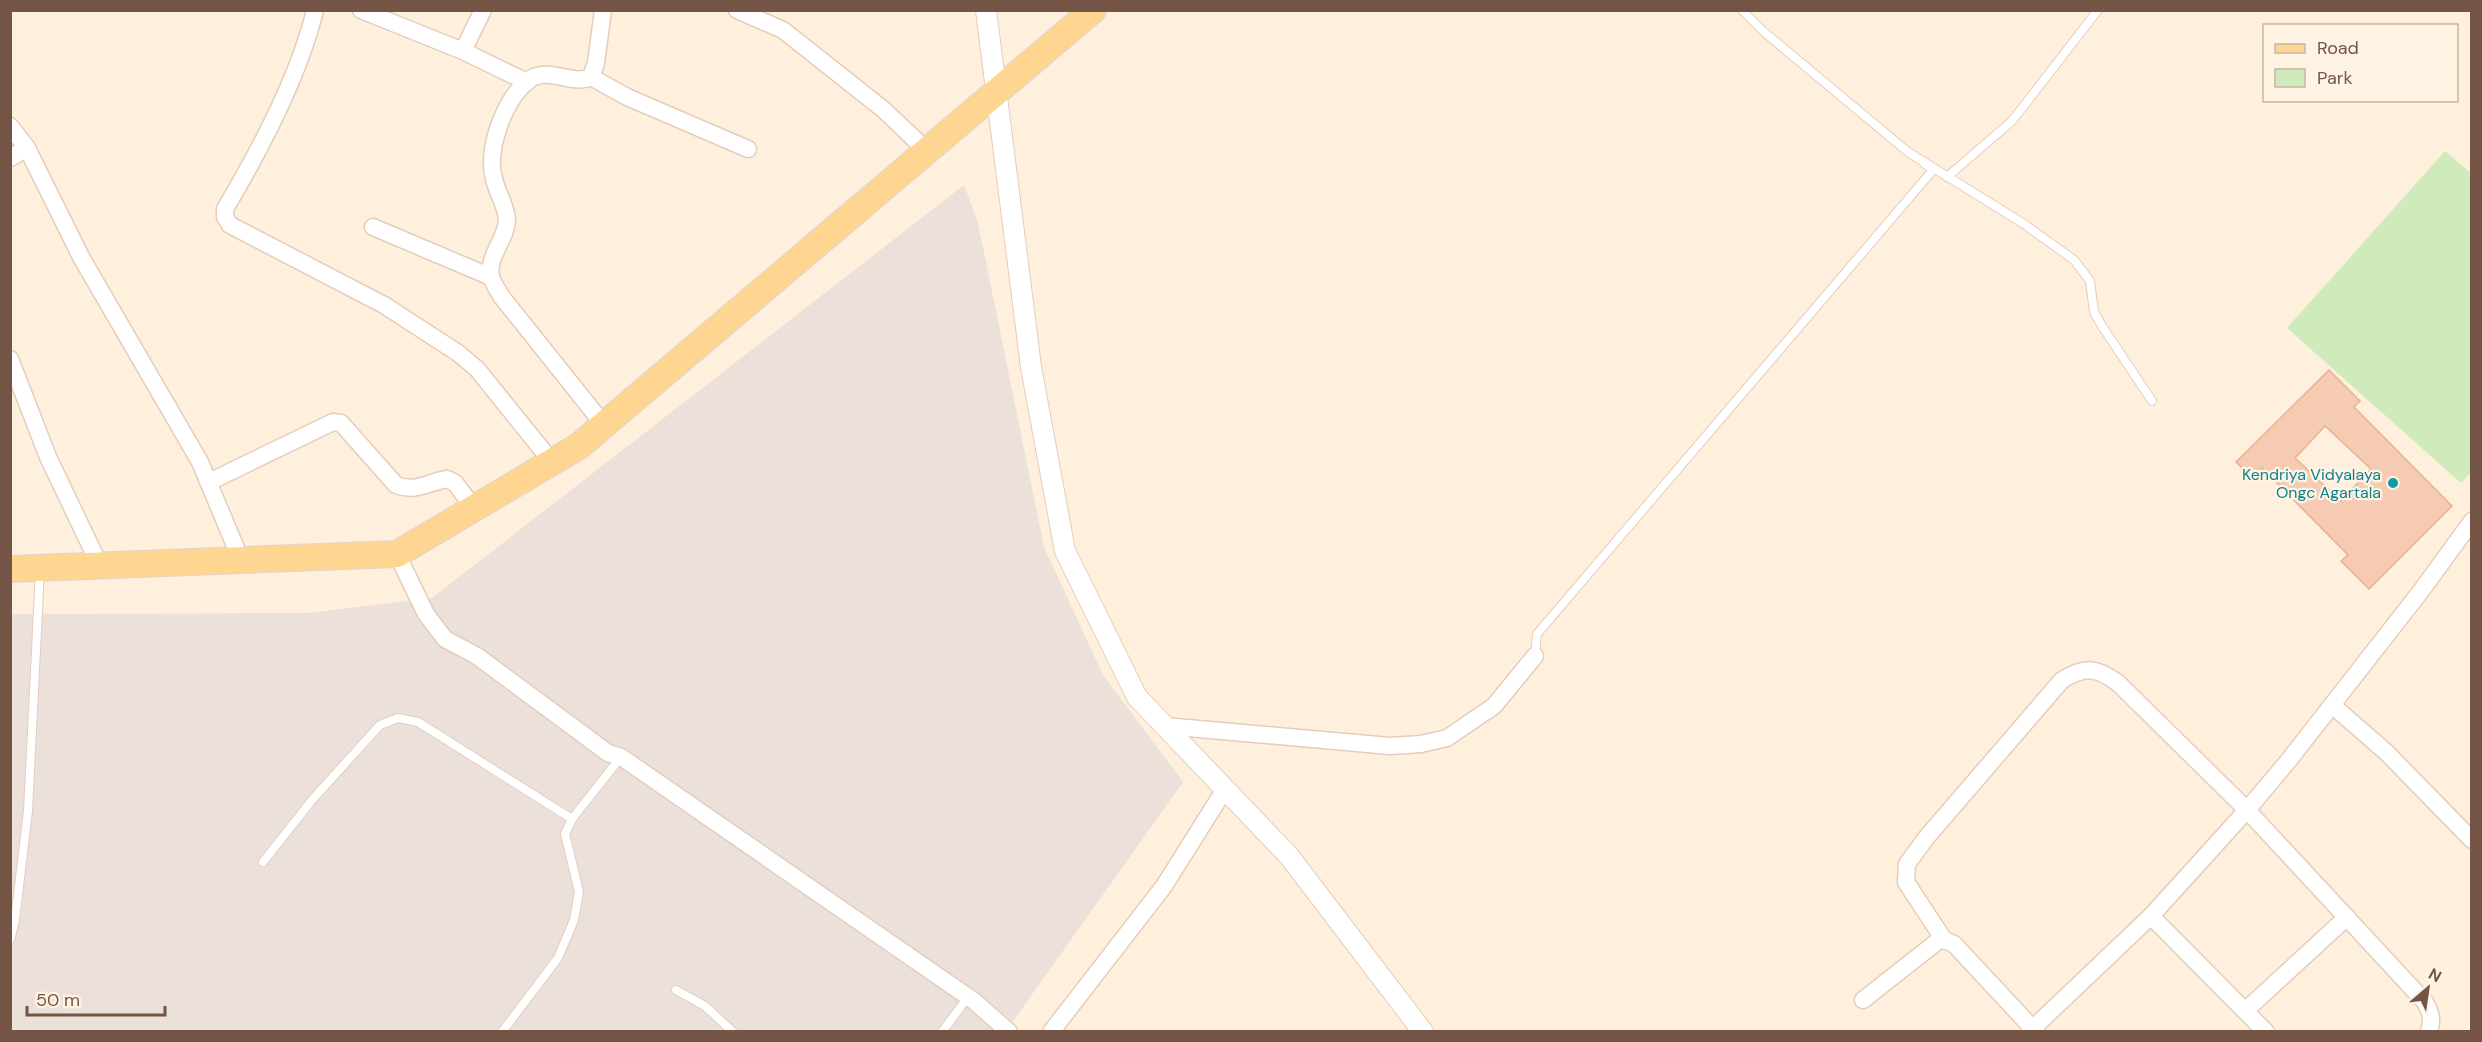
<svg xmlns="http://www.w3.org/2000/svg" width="2482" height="1042" font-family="'DM Sans',sans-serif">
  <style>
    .industrial { fill: #ebe1da }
    .green { fill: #cfebbb }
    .building { fill: #f5ccb3; stroke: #e8b192; stroke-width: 1.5; fill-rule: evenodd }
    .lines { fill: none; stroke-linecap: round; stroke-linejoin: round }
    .service-casing { stroke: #e4cdbc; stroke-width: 10 }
    .minor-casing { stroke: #e4cdbc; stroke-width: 19 }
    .tertiary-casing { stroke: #e4cdbc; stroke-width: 22 }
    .primary-casing { stroke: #ded6d2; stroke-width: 28 }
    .service { stroke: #fff; stroke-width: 8 }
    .minor { stroke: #fff; stroke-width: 16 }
    .tertiary { stroke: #fff; stroke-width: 20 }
    .primary { stroke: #ffd592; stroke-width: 26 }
    .culture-dot { fill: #0f9aa8; stroke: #fff4e4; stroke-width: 2 }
    .labels { text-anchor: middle; stroke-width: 4.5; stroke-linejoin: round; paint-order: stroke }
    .culture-label { font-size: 16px; fill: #0d838f; stroke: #fff4e4; text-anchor: end }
  </style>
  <rect width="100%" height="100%" fill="#fef0dd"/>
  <polygon class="industrial" points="964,185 978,223 1044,547 1103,675 1183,782 1006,1031 11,1031 10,614 309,613 432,598"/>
  <polygon class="green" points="2445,151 2472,174 2472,471 2461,483 2287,328"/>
  <path class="building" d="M2329 370 2360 401 2354 407 2452 506 2369 589 2341 561 2348 555 2262 468 2252 478 2236 462ZM2325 426 2371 469 2341 501 2295 458Z"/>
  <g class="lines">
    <g class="service-casing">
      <g id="service">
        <polyline points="1742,10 1763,31 1908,152 2024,224 2074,260 2090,281 2094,312 2102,326 2152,401"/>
        <polyline points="1947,177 2012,121 2098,10"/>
        <polyline points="1535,656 1537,634 1933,170 1924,163"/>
        <polyline points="263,862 312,800 380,725 398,718 418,722 572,819"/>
        <polyline points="10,940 15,920 28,811 40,570"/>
        <polyline points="676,990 705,1006 733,1032"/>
        <polyline points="502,1032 558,958 574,920 579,892 565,834 572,819 621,757"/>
        <polyline points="942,1032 968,997"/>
      </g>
    </g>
    <g class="minor-casing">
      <g id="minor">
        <path d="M315 10C299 77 260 150 225 209V217L230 225 384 305 458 353 477 369 552 462"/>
        <polyline points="361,10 463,51 527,82"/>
        <path d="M603 10 596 63 591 77C572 86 548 66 529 80 504 99 486 150 494 179 497 192 506 206 507 219 507 239 487 256 491 276 492 282 498 290 501 296L604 425"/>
        <polyline points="737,10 783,30 884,110 927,151"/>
        <polyline points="463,51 483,10"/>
        <polyline points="591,77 627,97 748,149"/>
        <polyline points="10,126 27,148 81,257 200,462 241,560"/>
        <polyline points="10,158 27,148"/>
        <polyline points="373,227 491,277"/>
        <polyline points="10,359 48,457 100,566"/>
        <path d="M209 482 333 422 341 423 396 485C416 493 428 482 447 479L455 483 474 508"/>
        <polyline points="397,554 426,614 445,639 477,656 608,753 621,757 974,1001 1009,1032"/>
        <polyline points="2332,705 2386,752 2472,840"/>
        <polyline points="1165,726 1390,746 1421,744 1447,738 1494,706 1535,656"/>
        <polyline points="2151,916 2245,1011 2347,917"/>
        <path d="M1944 940 1906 882 1907 864 1926 838 2062 680C2085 666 2096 667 2118 683L2247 810 2425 1002C2431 1013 2433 1019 2429 1032"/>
        <polyline points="1863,1000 1938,941 1944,940 1954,944 2036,1032"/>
        <polyline points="2245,1011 2266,1032"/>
        <polyline points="1051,1032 1164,886 1225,789"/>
        <polyline points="2029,1032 2151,916 2247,810 2289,760 2421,591 2472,521"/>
      </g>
    </g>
    <g class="tertiary-casing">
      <polyline id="tertiary" points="986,10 1031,367 1065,551 1137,697 1289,856 1423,1032"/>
    </g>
    <g class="primary-casing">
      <polyline id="primary" points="10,569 397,554 579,446 1093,10"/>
    </g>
    <use href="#service" class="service"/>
    <use href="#minor" class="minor"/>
    <use href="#tertiary" class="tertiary"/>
    <use href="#primary" class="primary"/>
  </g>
  <circle class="culture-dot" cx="2393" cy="483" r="6"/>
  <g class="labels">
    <g class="culture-label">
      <text x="2381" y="480">Kendriya Vidyalaya<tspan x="2381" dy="18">Ongc Agartala</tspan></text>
    </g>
  </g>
  <rect width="2482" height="1042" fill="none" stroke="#745444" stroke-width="24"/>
  <rect x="2263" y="24" width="195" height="78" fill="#fff4e4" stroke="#c7b4a4" stroke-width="1.5"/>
  <rect x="2275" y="44" width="30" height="9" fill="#ffd592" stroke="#c7b4a4" stroke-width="1.5"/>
  <text x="2317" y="54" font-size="18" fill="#745444">Road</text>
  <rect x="2275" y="69" width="30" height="18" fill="#cfebbb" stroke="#c7b4a4" stroke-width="1.5"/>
  <text x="2317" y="84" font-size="18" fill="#745444">Park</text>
  <g transform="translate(2428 988) rotate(29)" stroke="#fff4e4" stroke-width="4.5" paint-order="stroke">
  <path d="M0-4.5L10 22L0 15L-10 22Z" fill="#745444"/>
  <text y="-9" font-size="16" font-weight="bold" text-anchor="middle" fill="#745444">N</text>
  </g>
  <path d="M27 1006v9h138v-9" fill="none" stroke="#745444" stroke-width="3"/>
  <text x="36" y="1006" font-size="18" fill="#745444" stroke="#fff4e4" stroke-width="4.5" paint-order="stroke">50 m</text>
</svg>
